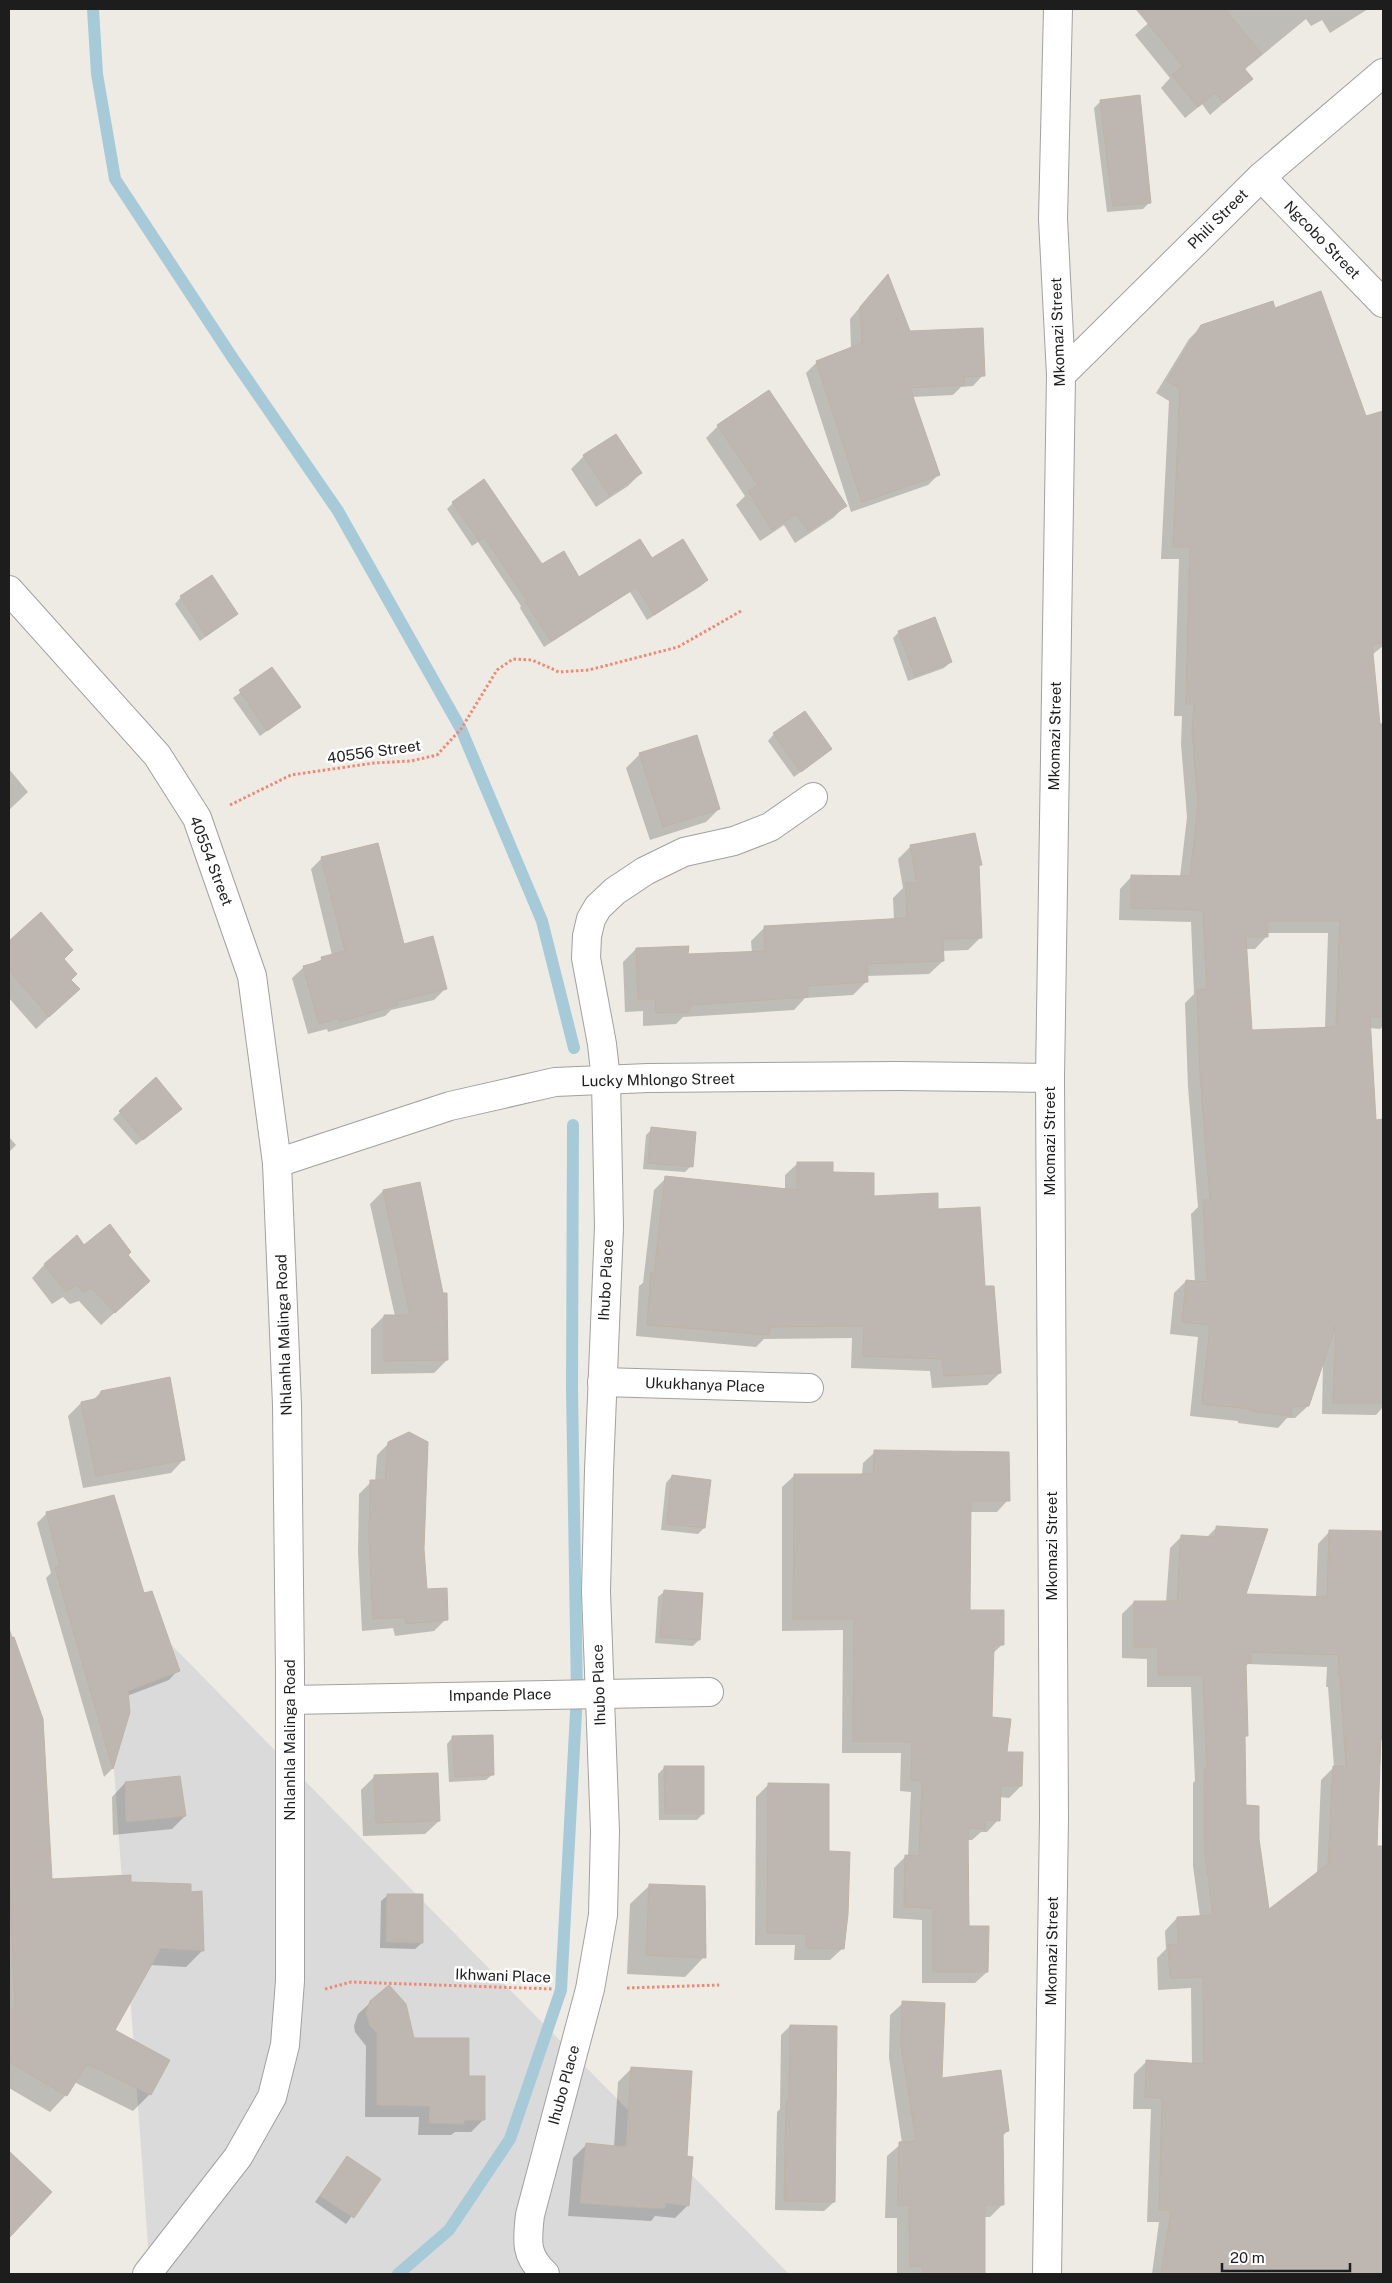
<svg xmlns="http://www.w3.org/2000/svg" width="1392" height="2283" font-family="'Public Sans',sans-serif">
  <style>
    .residential { fill: #dbdada }
    .shadow { fill: #0003; fill-rule: evenodd }
    .lines { fill: none; stroke-linecap: round; stroke-linejoin: round }
    .stream { stroke: #a7cad8; stroke-width: 12 }
    .building { fill: #beb7b1; stroke: #beb3a7; fill-rule: evenodd }
    .minor-casing { stroke: #a1a1a1; stroke-width: 30 }
    .path { stroke: #ef8974; stroke-width: 3; stroke-dasharray: 2.5 2.5; stroke-linecap: butt }
    .minor { stroke: #fff; stroke-width: 28 }
    .labels { text-anchor: middle; stroke-width: 5; stroke-linejoin: round; paint-order: stroke }
    .street-label { font-size: 15px; fill: #1d1d1d; stroke: #fff }
  </style>
  <rect width="100%" height="100%" fill="#eeebe4"/>
  <polygon class="residential" points="100,1572 789,2274 150,2274"/>
  <g class="shadow">
    <polygon points="1164,9 1368,9 1330,33 1322,20 1311,26 1306,19 1244,70 1251,79 1210,115 1202,104 1185,118 1161,88 1170,78 1135,35"/>
    <polygon points="1101,101 1149,203 1143,209 1107,212 1094,108"/>
    <polygon points="877,287 909,332 983,375 973,386 961,387 953,395 912,397 939,474 928,485 851,512 806,373 817,362 851,349 850,319"/>
    <path d="M1274 309 1365 418 1380 414 1383 426V646L1372 655 1379 725H1382L1383 732V1026L1380 1029 1370 1028 1375 1121 1383 1120V1407L1376 1415 1322 1414 1323 1361 1308 1406 1295 1418H1287L1278 1428 1238 1423V1421L1190 1416 1198 1337 1170 1334 1174 1293 1186 1281 1195 1282 1191 1214 1198 1207 1188 1087 1185 1003 1194 994 1191 922 1119 920 1120 889 1132 876 1180 877 1187 817 1181 744 1182 716H1174L1179 559H1161L1169 401 1156 393 1189 339 1202 326ZM1267 933H1328L1325 1028 1251 1031 1246 949H1255L1267 936Z"/>
    <polygon points="718,426 845,506 833,518 795,543 784,525 760,541 736,505 745,496 706,438"/>
    <polygon points="584,456 641,473 628,486 596,507 571,469"/>
    <polygon points="453,503 542,565 579,578 652,560 707,580 701,586 647,620 630,592 544,647 520,608 521,606 478,542 472,546 447,509"/>
    <polygon points="181,597 237,614 200,641 175,604"/>
    <polygon points="899,632 951,662 944,668 908,681 893,638"/>
    <polygon points="272,669 299,707 260,736 233,698"/>
    <polygon points="774,734 831,749 794,777 768,741"/>
    <polygon points="640,754 719,809 706,822 650,840 626,768"/>
    <polygon points="9,769 28,792 9,810"/>
    <polygon points="911,846 981,865 978,867 981,937 968,950 942,951 943,961 929,974 866,976 866,982 853,995 805,998 794,1010 683,1017 676,1024 643,1026 643,1011 625,1012 623,962 636,949 687,956 752,953 751,941 764,928 894,920 893,898 903,888 898,859"/>
    <polygon points="322,858 445,989 434,1000 391,1010 385,1016 328,1032 327,1029 308,1034 292,978 304,967 332,955 311,869"/>
    <polygon points="41,914 63,959 70,980 65,1002 36,1029 9,998 9,942"/>
    <polygon points="156,1079 174,1115 136,1145 113,1119"/>
    <polygon points="652,1129 691,1166 685,1172 643,1169 646,1135"/>
    <polygon points="9,1137 16,1145 9,1152"/>
    <polygon points="798,1163 832,1173 873,1197 937,1211 984,1288 1000,1373 987,1385 932,1388 930,1371 851,1368 852,1338 764,1339 756,1347 636,1336 639,1286 643,1283 654,1190 666,1178 785,1190 785,1175"/>
    <polygon points="419,1183 442,1294 447,1360 434,1373 371,1374 371,1329 384,1316 395,1316 370,1204 383,1191"/>
    <polygon points="84,1247 127,1255 135,1294 101,1325 79,1301 70,1304 63,1297 52,1304 32,1278 45,1264"/>
    <polygon points="101,1392 184,1459 171,1473 83,1488 68,1416 81,1403 92,1401"/>
    <polygon points="389,1443 422,1549 426,1591 446,1619 434,1631 395,1636 393,1628 362,1631 358,1552 359,1494 371,1482 375,1482 377,1455"/>
    <polygon points="875,1452 1008,1500 997,1512 970,1512 969,1611 1003,1644 992,1654 990,1718 1021,1786 1009,1798 999,1797 998,1820 987,1832 981,1832 972,1840 967,1840 968,1927 987,1972 975,1983 922,1983 922,1920 893,1918 894,1868 906,1856 908,1856 911,1792 900,1791 901,1753 842,1753 843,1630 782,1631 782,1487 794,1476 862,1475 863,1463"/>
    <polygon points="672,1476 704,1528 698,1534 661,1530 666,1483"/>
    <polygon points="47,1513 143,1594 178,1670 169,1680 127,1696 128,1712 112,1769 104,1777 46,1578 51,1573 37,1523"/>
    <path d="M1217 1527 1245 1596 1316 1598 1318 1544 1330 1531 1383 1533V1738L1380 1742 1376 1848 1383 1908V2274H1152L1159 2222H1147L1151 2109H1133L1134 2074 1146 2062 1192 2065 1191 1988 1158 1990 1157 1958 1166 1949 1165 1931 1177 1918 1200 1917 1193 1866V1783L1195 1781 1191 1687H1147V1659L1122 1658V1614L1134 1602H1166L1170 1548 1182 1536 1206 1538ZM1248 1664 1327 1667 1326 1687H1328L1334 1767 1321 1780 1317 1874 1268 1911 1257 1839 1245 1806 1244 1738 1247 1735 1245 1667Z"/>
    <polygon points="665,1591 699,1640 693,1646 655,1643 658,1597"/>
    <polygon points="9,1627 41,1719 50,1881 130,1883 190,1893 202,1951 186,1967 150,1965 113,2030 150,2094 133,2111 74,2082 66,2095 50,2112 9,2088"/>
    <polygon points="453,1737 493,1774 486,1780 449,1782 447,1744"/>
    <polygon points="664,1768 703,1814 697,1820 659,1820 658,1774"/>
    <polygon points="374,1777 439,1821 425,1834 363,1836 361,1790"/>
    <polygon points="125,1783 185,1816 172,1829 113,1835 112,1797"/>
    <polygon points="769,1784 827,1852 843,1948 830,1960 794,1960 795,1945 755,1945 756,1797"/>
    <polygon points="650,1885 704,1957 685,1977 627,1974 630,1904"/>
    <polygon points="388,1895 422,1943 415,1949 380,1948 381,1901"/>
    <polygon points="371,2002 414,2039 467,2077 483,2120 471,2132 455,2132 451,2135 418,2135 419,2117 365,2117 366,2046 355,2032 354,2026 358,2014"/>
    <polygon points="903,2003 941,2080 1008,2131 1001,2137 1003,2204 990,2217 984,2217 984,2274 897,2274 897,2218 885,2218 887,2156 902,2143 889,2058 890,2015"/>
    <polygon points="790,2026 834,2202 824,2211 775,2210 777,2112 780,2109 781,2035"/>
    <polygon points="631,2069 686,2157 688,2205 675,2218 655,2216 651,2221 568,2216 573,2158 586,2145 614,2147 618,2082"/>
    <polygon points="9,2153 50,2192 9,2237"/>
    <polygon points="347,2157 379,2179 346,2224 315,2202"/>
  </g>
  <g class="lines">
    <g class="stream">
      <polyline points="93,9 97,74 115,179 234,360 338,511 461,729 542,921 574,1048"/>
      <polyline points="398,2274 449,2230 510,2139 561,1990 577,1694 572,1390 573,1125"/>
    </g>
  </g>
  <g class="building">
    <polygon points="1136,9 1225,9 1262,54 1244,68 1253,79 1223,103 1215,93 1198,107 1172,75 1183,66"/>
    <polygon points="1140,95 1151,203 1113,206 1100,100"/>
    <polygon points="888,274 910,331 983,328 985,376 964,377 965,385 910,388 940,475 862,502 816,361 862,343 860,307"/>
    <path d="M1321 291 1366 416 1383 411V643L1372 644 1380 724H1383V1017H1370L1376 1120 1383 1119V1403H1333L1336 1325 1309 1406 1292 1407 1291 1416 1250 1411V1409L1202 1404 1210 1325 1182 1322 1186 1280 1207 1282 1203 1200H1210L1200 1074 1197 990 1207 989 1203 910 1131 908V875L1190 876 1198 804 1192 731 1194 704H1186L1190 547H1173L1180 389 1167 381 1201 325 1273 301 1275 308ZM1268 921H1340L1336 1027 1252 1030 1246 937H1268Z"/>
    <polygon points="769,390 847,506 808,531 796,514 772,530 748,491 758,485 717,425"/>
    <polygon points="616,434 642,473 609,495 583,455"/>
    <polygon points="484,479 542,564 564,551 579,577 640,539 652,558 683,539 708,580 654,615 637,587 551,641 525,601 527,600 484,537 479,541 452,502"/>
    <polygon points="212,575 238,614 206,636 180,596"/>
    <polygon points="935,617 952,662 915,676 898,631"/>
    <polygon points="272,667 301,707 267,731 239,690"/>
    <polygon points="805,711 832,749 801,772 773,733"/>
    <polygon points="697,735 720,809 663,827 639,753"/>
    <polygon points="975,833 982,865 979,865 982,938 943,939 944,961 867,964 868,982 808,986 808,997 690,1005 690,1012 656,1013 655,999 638,999 636,948 689,946 688,954 765,951 764,926 907,918 906,883 917,883 910,845"/>
    <polygon points="378,843 404,944 433,936 447,989 397,1001 398,1005 339,1022 338,1018 319,1024 303,966 322,961 321,957 345,951 321,857"/>
    <polygon points="41,912 73,950 64,959 77,974 71,980 80,989 49,1017 9,970 9,941"/>
    <polygon points="156,1077 182,1109 143,1140 119,1111"/>
    <polygon points="651,1127 696,1132 693,1167 648,1163"/>
    <polygon points="797,1162 833,1162 833,1172 874,1173 874,1196 938,1193 938,1209 980,1207 985,1286 994,1286 1001,1373 944,1376 942,1359 863,1356 864,1326 770,1327 769,1335 647,1325 651,1272 654,1273 665,1176 797,1190"/>
    <polygon points="420,1182 443,1293 447,1293 448,1360 384,1361 384,1315 410,1315 383,1190"/>
    <polygon points="110,1224 131,1252 128,1255 150,1281 115,1313 92,1288 83,1292 77,1285 66,1292 44,1264 77,1235 84,1245"/>
    <polygon points="170,1377 185,1460 96,1476 81,1402 99,1398 101,1391"/>
    <polygon points="409,1432 428,1442 424,1549 427,1589 447,1588 448,1620 406,1624 405,1617 373,1619 369,1539 370,1480 385,1480 388,1442"/>
    <polygon points="874,1450 1009,1452 1010,1501 971,1501 970,1610 1004,1610 1004,1645 994,1645 992,1717 1011,1719 1007,1752 1023,1752 1022,1786 1001,1786 1000,1821 986,1820 985,1829 968,1828 969,1926 989,1926 988,1972 933,1972 933,1908 904,1907 905,1855 919,1856 922,1781 911,1780 912,1742 853,1742 854,1619 793,1619 794,1474 873,1474"/>
    <polygon points="672,1475 711,1480 705,1528 667,1524"/>
    <polygon points="114,1495 144,1593 152,1591 180,1671 128,1691 130,1712 113,1769 55,1567 60,1566 46,1512"/>
    <path d="M1216 1526 1268 1529 1246 1594 1327 1597 1329 1530 1383 1531V1737H1381L1377 1846H1383V2274H1161L1171 2210H1159L1162 2098 1145 2097 1146 2060 1204 2064 1203 1977 1170 1978 1168 1945 1178 1944 1177 1917 1213 1915 1205 1853 1204 1769 1207 1770 1203 1675H1158V1647H1134V1601H1177L1181 1535 1216 1537ZM1251 1652 1339 1655 1338 1675 1340 1676 1346 1767 1333 1766 1328 1864 1269 1909 1259 1839V1806L1246 1805 1245 1736H1248L1246 1663H1251Z"/>
    <polygon points="664,1590 703,1593 700,1640 660,1637"/>
    <polygon points="14,1637 43,1719 52,1879 131,1875 131,1882 191,1884 191,1892 202,1891 204,1951 161,1948 115,2030 170,2060 151,2095 87,2064 67,2096 9,2062 9,2012 15,2006 9,1867 9,1638"/>
    <polygon points="493,1735 494,1775 455,1777 452,1736"/>
    <polygon points="664,1766 704,1766 704,1814 665,1814"/>
    <polygon points="438,1773 440,1821 376,1823 374,1775"/>
    <polygon points="180,1776 186,1816 126,1822 125,1782"/>
    <polygon points="768,1783 829,1784 829,1851 850,1852 848,1914 844,1949 806,1948 806,1934 767,1933"/>
    <polygon points="649,1884 705,1886 706,1958 646,1955"/>
    <polygon points="387,1894 423,1894 423,1943 386,1942"/>
    <polygon points="389,1985 406,2004 414,2038 469,2038 469,2076 485,2076 485,2120 464,2120 464,2124 429,2123 430,2106 377,2105 377,2033 370,2026 366,2013 370,2001"/>
    <polygon points="902,2001 945,2003 942,2078 1001,2070 1009,2131 1003,2132 1004,2205 985,2205 985,2274 922,2274 922,2266 910,2267 909,2206 898,2206 899,2142 916,2141 901,2045"/>
    <polygon points="790,2025 837,2026 835,2202 784,2201 786,2101 789,2101"/>
    <polygon points="631,2067 692,2071 687,2156 693,2157 689,2206 665,2203 665,2208 648,2208 580,2203 586,2143 626,2147"/>
    <polygon points="9,2151 52,2192 9,2238"/>
    <polygon points="347,2156 381,2179 354,2218 320,2196"/>
  </g>
  <g class="lines">
    <g class="minor-casing">
      <g id="minor">
        <polyline points="1261,177 1383,303"/>
        <polyline points="1061,375 1261,177 1383,73"/>
        <polyline points="9,590 157,755 197,818 252,976 277,1163 287,1405 290,1672 290,1981 285,2045 272,2097 238,2157 147,2274"/>
        <polyline points="277,1163 450,1106 555,1082 648,1078 899,1076 1050,1078"/>
        <polyline points="602,1382 809,1388"/>
        <polyline points="290,1700 709,1692"/>
        <path d="M545 2274C525 2256 527 2241 530 2215L590 1989 603 1915 605 1831 596 1592 599 1470 609 1227 606 1080 602 1044 586 958 587 936 591 919 598 907 615 891 645 871 684 852 734 841 770 827 813 797"/>
        <polyline points="1047,2274 1054,1818 1050,1078 1061,375 1053,219 1058,9"/>
      </g>
    </g>
    <g class="path">
      <polyline points="230,805 291,775 374,763 411,761 437,755 461,729 497,670 513,659 532,660 559,672 589,670 678,647 741,611"/>
      <polyline points="627,1988 719,1985"/>
      <polyline points="325,1989 351,1982 553,1989"/>
    </g>
    <use href="#minor" class="minor"/>
  </g>
  <g class="labels">
    <g class="street-label">
      <text transform="translate(1218 219) rotate(-45)" y="5">Phili Street</text>
      <text transform="translate(1322 240) rotate(46)" y="5">Ngcobo Street</text>
      <text transform="translate(1058 332) rotate(-92)" y="5">Mkomazi Street</text>
      <text transform="translate(1055 736) rotate(-89)" y="5">Mkomazi Street</text>
      <text transform="translate(374 752) rotate(-8)" y="5">40556 Street</text>
      <text transform="translate(211 861) rotate(69)" y="5">40554 Street</text>
      <text transform="translate(658 1080) rotate(-1)" y="5">Lucky Mhlongo Street</text>
      <text transform="translate(1050 1141) rotate(-90)" y="5">Mkomazi Street</text>
      <text transform="translate(606 1280) rotate(-87)" y="5">Ihubo Place</text>
      <text transform="translate(284 1335) rotate(-92)" y="5">Nhlanhla Malinga Road</text>
      <text transform="translate(705 1385) rotate(2)" y="5">Ukukhanya Place</text>
      <text transform="translate(1052 1546) rotate(-90)" y="5">Mkomazi Street</text>
      <text transform="translate(599 1685) rotate(-92)" y="5">Ihubo Place</text>
      <text transform="translate(500 1695) rotate(-1)" y="5">Impande Place</text>
      <text transform="translate(290 1740) rotate(-90)" y="5">Nhlanhla Malinga Road</text>
      <text transform="translate(1052 1951) rotate(-89)" y="5">Mkomazi Street</text>
      <text transform="translate(503 1976) rotate(2)" y="5">Ikhwani Place</text>
      <text transform="translate(564 2085) rotate(-75)" y="5">Ihubo Place</text>
    </g>
  </g>
  <rect width="1392" height="2283" fill="none" stroke="#1d1d1d" stroke-width="20"/>
  <path d="M1222 2263v8h128v-8" fill="none" stroke="#1d1d1d" stroke-width="2.5"/>
  <text x="1230" y="2263" font-size="15" fill="#1d1d1d" stroke="#ffffff" stroke-width="4" paint-order="stroke">20 m</text>
</svg>
